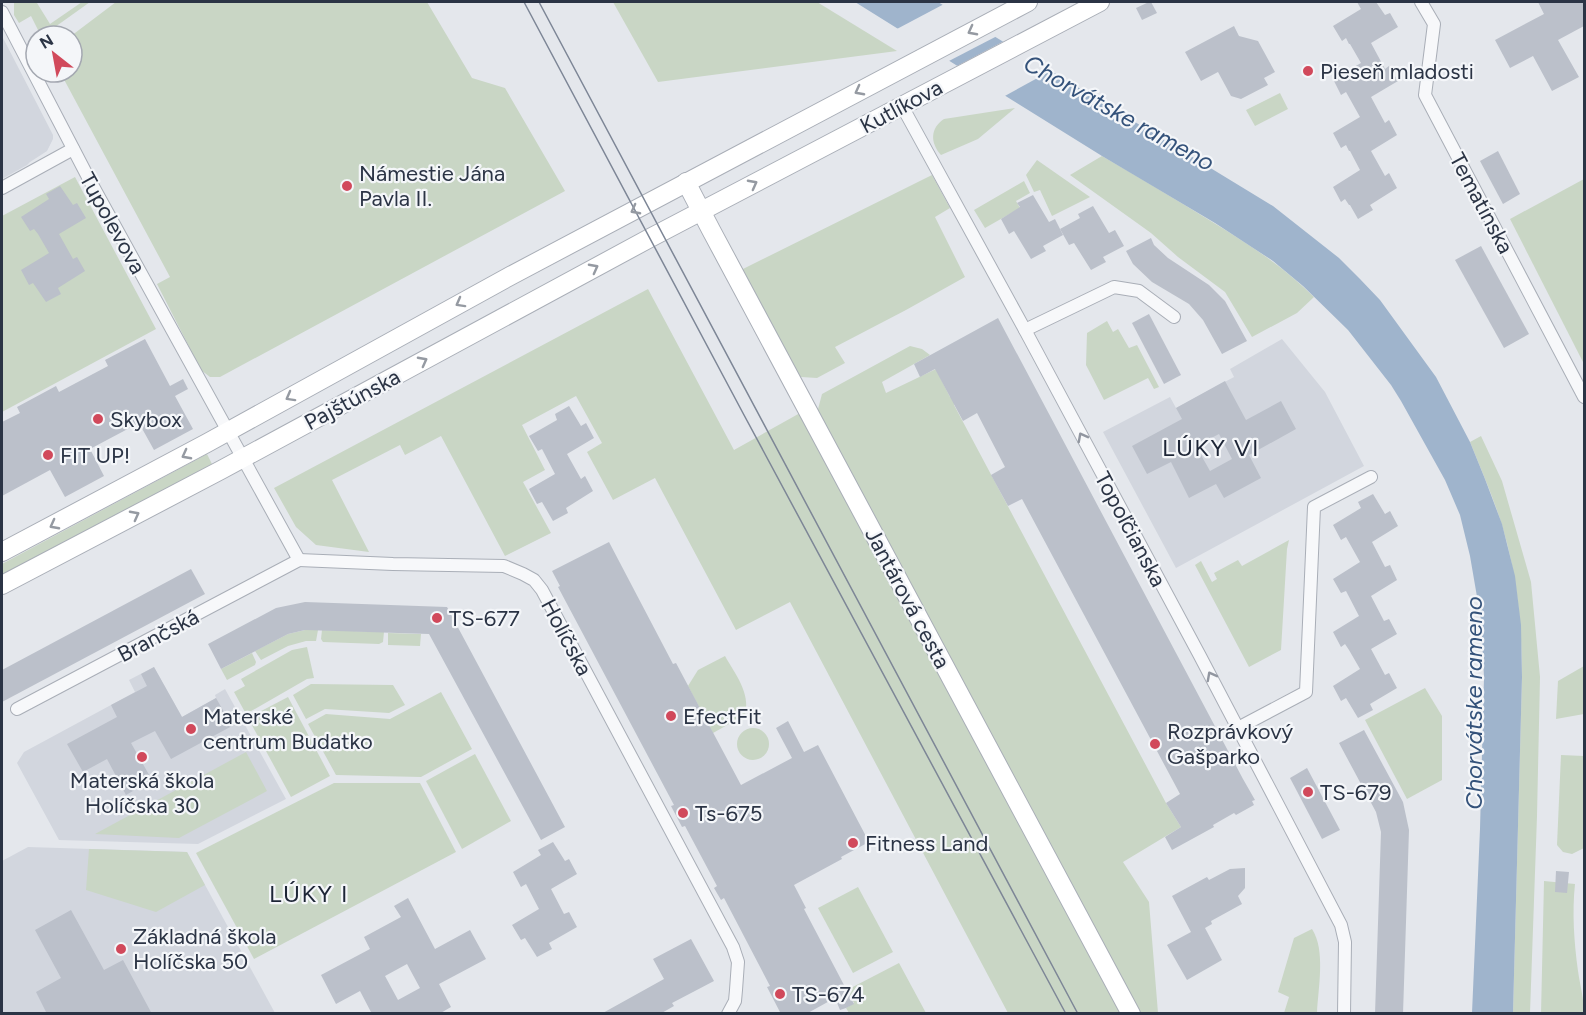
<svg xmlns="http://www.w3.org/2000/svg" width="1586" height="1015" font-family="Figtree,sans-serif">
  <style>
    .built { fill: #d2d6de }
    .green { fill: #c9d6c5 }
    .water { fill: #9fb4cc }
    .pier { fill: #e4e7ec }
    .building { fill: #bbc0ca; fill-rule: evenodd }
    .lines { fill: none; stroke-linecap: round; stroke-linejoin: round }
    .street-casing { stroke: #a9aeb7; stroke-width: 14 }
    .secondary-casing { stroke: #a9aeb7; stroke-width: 20 }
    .street { stroke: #f7f8fa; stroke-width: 12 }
    .secondary { stroke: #fff; stroke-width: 18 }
    .tram { stroke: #7d8696; stroke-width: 1.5 }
    .oneway { stroke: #959aa2 }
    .oneway2 { stroke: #9196a0 }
    .poi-dot { fill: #d1495b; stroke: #f4f6f9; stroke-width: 2 }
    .labels { text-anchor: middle; stroke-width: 4.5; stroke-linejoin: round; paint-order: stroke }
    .poi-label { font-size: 22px; fill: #2b3445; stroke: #f4f6f9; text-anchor: start }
    .street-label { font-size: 22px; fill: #2b3445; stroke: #f4f6f9 }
    .water-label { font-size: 24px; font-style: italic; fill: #34527a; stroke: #f4f6f9 }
    .neighbourhood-label { font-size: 24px; letter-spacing: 1.5px; fill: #1d2536; stroke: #f4f6f9 }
  </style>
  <rect width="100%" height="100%" fill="#e4e7ec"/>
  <g class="built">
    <polygon points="2,36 53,135 53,139 47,151 30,162 27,165 2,179"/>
    <polygon points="1282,339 1325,392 1364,466 1176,568 1103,432 1170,397 1176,408 1234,377 1230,369"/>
    <polygon points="154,667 182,717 216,698 215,695 225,689 286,799 198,844 59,840 17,763 24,752 135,692 129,680"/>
    <polygon points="28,847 187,852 275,1013 2,1014 2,861"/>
  </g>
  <g class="green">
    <polygon points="14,2 39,2 37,3 50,24 82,2 90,2 55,27 59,36 41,36 31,16 19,23 14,15"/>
    <polygon points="116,2 427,2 472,78 505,88 565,191 220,377 210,377 201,370 157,284 170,277 60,72 72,72 71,36"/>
    <polygon points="613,2 817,2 897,51 658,82"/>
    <polygon points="1280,93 1288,109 1255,126 1246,110"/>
    <path d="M1015 108 978 139 941 155C930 143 930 128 944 119Z"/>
    <path d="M1102 156C1140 178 1177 200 1214 223 1250 245 1284 267 1314 297L1297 313 1252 337 1225 292 1178 257 1151 233 1070 175Z"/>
    <polygon points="1037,160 1090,197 1052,216 1040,190 1034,192 1026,175"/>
    <polygon points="932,175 950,208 935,217 965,277 906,310 835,347 845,363 817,378 801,377 794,370 741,270"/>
    <polygon points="75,177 156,329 2,412 2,216"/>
    <polygon points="1584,179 1584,364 1510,219"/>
    <polygon points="1024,181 1030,193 1016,201 1020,208 985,228 974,210"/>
    <polygon points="648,289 734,450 800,413 1122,1013 1008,1013 790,602 736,630 655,478 613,500 587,452 602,443 576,396 522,425 545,470 523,482 551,533 505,556 441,436 405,455 400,445 332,480 369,552 316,545 296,527 274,488"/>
    <polygon points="1107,321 1113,332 1118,329 1129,348 1137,345 1159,387 1154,389 1148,378 1104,400 1086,365 1087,333"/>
    <polygon points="910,346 922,349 930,355 882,382 886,393 936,369 950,397 964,390 954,405 1166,803 1181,827 1123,862 1149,902 1158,1013 1139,1013 817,413 822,394"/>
    <path d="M1481 436 1502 481 1531 582 1540 677 1537 816 1530 1013H1513L1522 677C1522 624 1517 575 1502 525 1493 497 1481 469 1470 442Z"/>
    <polygon points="207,454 212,464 2,576 2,564"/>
    <polygon points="1289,540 1287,549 1281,650 1249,667 1195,565 1201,561 1212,582 1217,579 1214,573 1238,560 1242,566"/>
    <polygon points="305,630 318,630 316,641 306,641 288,646 261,660 255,651 288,634"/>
    <polygon points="322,630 384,632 383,642 379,644 323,642 321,639"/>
    <polygon points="388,633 421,634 420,646 388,645"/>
    <polygon points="307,647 314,678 307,679 246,714 234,692 245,686 241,679 292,650"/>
    <polygon points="252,653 256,662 255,665 227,680 221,669"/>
    <path d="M725 656C735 674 751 693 745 715L713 733 688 686 698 670Z"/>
    <polygon points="1584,666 1584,714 1556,719 1558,681"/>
    <polygon points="311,684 393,685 405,705 389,713 325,709 306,719 293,695"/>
    <polygon points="1425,688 1442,716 1442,780 1407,799 1365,720"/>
    <polygon points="441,692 472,749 421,777 336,775 308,724 326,714 390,719"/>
    <polygon points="288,697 330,776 291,797 248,718"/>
    <circle cx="753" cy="744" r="16"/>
    <polygon points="246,752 267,791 179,838 95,834"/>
    <polygon points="475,754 511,821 462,849 426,781"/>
    <polygon points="1561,755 1584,756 1584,848 1572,854 1563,852 1557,845"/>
    <polygon points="334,783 420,783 456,852 254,959 196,853"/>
    <polygon points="89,849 187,852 205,885 156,912 86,890"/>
    <path d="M1544 881 1575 884C1572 912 1574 942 1578 971 1580 985 1584 999 1584 1013L1541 1014Z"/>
    <polygon points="858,887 893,952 853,973 818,908"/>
    <path d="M1312 929C1326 950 1318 989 1317 1013H1284L1289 997 1278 992 1294 938Z"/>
    <polygon points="899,963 926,1013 849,1013 846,1008 854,1003 847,990"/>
  </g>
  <polygon class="water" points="855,2 938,2 1273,206 1339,258 1360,279 1380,300 1436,377 1470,442 1485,479 1502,524 1515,576 1521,625 1522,677 1513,1013 1472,1013 1480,829 1484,677 1481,620 1470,556 1460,515 1445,480 1401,401 1391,385 1348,330 1303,286 1273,261 1215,223 1102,156"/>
  <g class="pier">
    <polygon points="946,3 999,35 947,62 895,30"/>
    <polygon points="1006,40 1054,69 1003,97 955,67"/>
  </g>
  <g class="building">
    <polygon points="1149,2 1151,2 1157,13 1142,20 1136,8"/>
    <polygon points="1357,2 1376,2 1385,15 1390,13 1398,27 1371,43 1385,69 1389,66 1398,81 1371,97 1385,123 1389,120 1397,135 1371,151 1385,176 1389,173 1397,188 1370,205 1373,210 1358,219 1350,205 1349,205 1345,199 1341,202 1333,187 1360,170 1350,151 1349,151 1346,145 1341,148 1333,133 1360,117 1346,92 1341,95 1333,79 1361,63 1350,44 1349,44 1346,38 1342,41 1333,26 1361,9"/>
    <polygon points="1538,2 1584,2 1584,26 1558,40 1579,77 1552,91 1533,56 1510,68 1495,40 1544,14"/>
    <polygon points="1234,26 1239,36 1258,41 1275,72 1264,78 1268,85 1241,99 1231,96 1218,72 1201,81 1185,52"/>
    <polygon points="1498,151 1520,194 1503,204 1480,161"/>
    <polygon points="60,186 73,205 77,203 86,218 59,234 73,259 77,257 85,271 58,288 61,294 46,302 33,283 29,285 21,270 49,253 38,234 34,229 30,231 21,217 49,199 46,194"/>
    <polygon points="1033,195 1049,222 1055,219 1063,235 1043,246 1046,251 1031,259 1014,231 1009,234 1001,219 1020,207 1017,203"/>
    <polygon points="1093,206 1109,233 1115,230 1124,246 1103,257 1106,262 1091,270 1074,243 1069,245 1060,229 1080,218 1078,214"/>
    <polygon points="1151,238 1154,245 1168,258 1209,285 1225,301 1247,341 1222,354 1203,320 1189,304 1152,282 1133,264 1126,251"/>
    <polygon points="1481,246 1529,334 1504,348 1455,260"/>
    <polygon points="1149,314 1181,375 1164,384 1132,323"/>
    <polygon points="998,318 1243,779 1255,800 1252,801 1254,805 1236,815 1234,813 1213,825 1214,827 1172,850 1165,837 1181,827 1166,803 1180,794 1022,499 1008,506 991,475 1005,467 977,413 963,421 935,369 920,377 914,364"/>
    <polygon points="145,339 170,386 183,379 188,389 175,396 193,429 154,450 139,423 90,449 104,476 65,497 50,470 2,496 2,422 20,413 17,407 56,386 59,392 108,366 105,360"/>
    <path d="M1225 381 1246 420 1281 401 1296 429 1249 455 1261 478 1224 498 1216 484 1189 498 1171 462 1147 474 1132 446 1182 419 1176 408ZM1219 434 1232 459 1210 471 1196 446Z"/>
    <polygon points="569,406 581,426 586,423 594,438 567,454 581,479 585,476 593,491 566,508 568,513 553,521 542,502 537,504 529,489 555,474 542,449 538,451 529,436 557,420 555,414"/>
    <polygon points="1373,494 1385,514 1390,511 1398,526 1372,542 1385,567 1390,565 1397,580 1371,596 1384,621 1389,619 1397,634 1371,649 1385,675 1389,673 1397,688 1370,704 1373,710 1358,718 1346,698 1341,701 1333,686 1360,669 1349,650 1345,644 1341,647 1333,632 1359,616 1346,591 1341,593 1333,579 1360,562 1346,537 1341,540 1333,525 1361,508 1358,502"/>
    <polygon points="609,542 673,664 676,663 741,785 792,758 776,728 788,721 804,752 818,745 869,842 841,857 842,859 794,885 806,908 804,909 854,1004 846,1008 840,1010 835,998 806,1014 781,1014 767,987 770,986 724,898 721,900 714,888 717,886 685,826 682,827 671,806 674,805 558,587 560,586 552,571"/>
    <polygon points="191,569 205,594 2,702 2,670"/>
    <polygon points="305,602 447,607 565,827 541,840 429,634 305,630 288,634 221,669 208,644 276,608"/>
    <polygon points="154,667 182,717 216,698 232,726 171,759 155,731 131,743 152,780 126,795 107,759 83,772 67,744 117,717 111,705 147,686 141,674"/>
    <polygon points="1364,730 1403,802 1409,830 1403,1014 1375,1014 1381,832 1376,812 1339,743"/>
    <polygon points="1307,768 1340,830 1322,839 1290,778"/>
    <polygon points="553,842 565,861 569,859 577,874 551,889 564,914 569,912 577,927 549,943 552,949 537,957 525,938 521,940 512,925 539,909 526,884 521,887 513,872 541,855 538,850"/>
    <polygon points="1245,868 1245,888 1238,896 1242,904 1211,921 1212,924 1205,928 1222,960 1187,980 1167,945 1191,932 1172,896 1207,877 1209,880 1230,869"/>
    <polygon points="1556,871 1569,872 1567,893 1555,892"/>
    <path d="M408 898 435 949 470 930 486 959 439 984 451 1007 439 1014H372L360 991 336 1004 321 975 370 949 364 937 401 917 394 906ZM407 964 420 988 398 1000 385 976Z"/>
    <polygon points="71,910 104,970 123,960 152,1014 47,1014 36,992 61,978 35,930"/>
    <polygon points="691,939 714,981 672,1003 674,1006 660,1014 601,1014 664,979 653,959"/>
  </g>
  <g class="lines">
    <g class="street-casing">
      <g id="street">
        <polyline points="1421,2 1434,24 1425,95 1584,397"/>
        <polyline points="2,12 90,181 299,560"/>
        <polyline points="902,106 1025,330 1200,656 1341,925 1345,942 1344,1014"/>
        <polyline points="2,188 73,149"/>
        <polyline points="1025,330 1114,287 1139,291 1174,317"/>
        <polyline points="299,560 393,564 504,566 523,574 534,580 542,590 733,947 738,962 736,990 735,1001 728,1014"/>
        <polyline points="17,709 299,560"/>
        <polyline points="1238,728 1306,692 1314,507 1371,477"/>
      </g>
    </g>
    <g class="secondary-casing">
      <g id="secondary">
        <polyline points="686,182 711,230 1131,1014"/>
        <polyline points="2,552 207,443 512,275 1028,2"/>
        <polyline points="2,585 221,470 650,238 1100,2"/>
      </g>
    </g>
    <use href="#street" class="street"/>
    <use href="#secondary" class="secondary"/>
    <g class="tram">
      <polyline points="524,2 744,415 1066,1014"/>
      <polyline points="539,2 1078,1014"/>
    </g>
  </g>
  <defs><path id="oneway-chevron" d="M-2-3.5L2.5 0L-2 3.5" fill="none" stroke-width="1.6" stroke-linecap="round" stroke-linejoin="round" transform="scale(1.5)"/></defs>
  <g class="oneway">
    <use href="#oneway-chevron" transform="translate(972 31) rotate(152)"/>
    <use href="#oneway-chevron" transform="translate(859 91) rotate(152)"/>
    <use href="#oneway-chevron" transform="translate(753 184) rotate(-28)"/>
    <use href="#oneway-chevron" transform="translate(635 210) rotate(152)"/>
    <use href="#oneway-chevron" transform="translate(594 268) rotate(-28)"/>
    <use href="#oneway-chevron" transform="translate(460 303) rotate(151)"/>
    <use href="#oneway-chevron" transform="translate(423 361) rotate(-28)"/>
    <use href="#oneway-chevron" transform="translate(290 397) rotate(151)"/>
    <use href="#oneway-chevron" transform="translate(186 455) rotate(152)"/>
    <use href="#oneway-chevron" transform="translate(135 515) rotate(-28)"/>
    <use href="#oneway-chevron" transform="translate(54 525) rotate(152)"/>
  </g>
  <g class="oneway2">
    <use href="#oneway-chevron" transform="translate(1082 437) rotate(-118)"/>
    <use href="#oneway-chevron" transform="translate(1211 676) rotate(-118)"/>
  </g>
  <g class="poi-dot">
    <circle cx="1308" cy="71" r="6"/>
    <circle cx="347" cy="186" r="6"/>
    <circle cx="98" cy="419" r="6"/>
    <circle cx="48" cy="455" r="6"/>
    <circle cx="437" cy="618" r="6"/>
    <circle cx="671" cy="716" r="6"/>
    <circle cx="191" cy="729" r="6"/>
    <circle cx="1155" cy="744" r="6"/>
    <circle cx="142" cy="757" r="6"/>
    <circle cx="1308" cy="792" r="6"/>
    <circle cx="683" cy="813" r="6"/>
    <circle cx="853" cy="843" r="6"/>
    <circle cx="121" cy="949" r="6"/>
    <circle cx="780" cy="994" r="6"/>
  </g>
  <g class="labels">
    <g class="poi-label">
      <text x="1320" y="79">Pieseň mladosti</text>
      <text x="359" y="181">Námestie Jána<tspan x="359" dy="25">Pavla II.</tspan></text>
      <text x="110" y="427">Skybox</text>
      <text x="60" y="463">FIT UP!</text>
      <text x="449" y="626">TS-677</text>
      <text x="203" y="724">Materské<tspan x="203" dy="25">centrum Budatko</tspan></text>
      <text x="683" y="724">EfectFit</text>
      <text x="1167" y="739">Rozprávkový<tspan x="1167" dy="25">Gašparko</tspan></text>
      <text x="142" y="788" text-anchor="middle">Materská škola<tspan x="142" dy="25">Holíčska 30</tspan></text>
      <text x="1320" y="800">TS-679</text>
      <text x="695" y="821">Ts-675</text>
      <text x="865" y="851">Fitness Land</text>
      <text x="133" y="944">Základná škola<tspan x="133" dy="25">Holíčska 50</tspan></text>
      <text x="792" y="1002">TS-674</text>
    </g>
    <g class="street-label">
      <text transform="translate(901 106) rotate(-28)" y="8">Kutlíkova</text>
      <text transform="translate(1482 203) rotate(62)" y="8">Tematínska</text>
      <text transform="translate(113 223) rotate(61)" y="8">Tupolevova</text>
      <text transform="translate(352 399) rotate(-28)" y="8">Pajštúnska</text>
      <text transform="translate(1131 529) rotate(62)" y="8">Topoľčianska</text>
      <text transform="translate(908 598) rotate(62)" y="8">Jantárová cesta</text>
      <text transform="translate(158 635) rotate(-28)" y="8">Brančská</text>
      <text transform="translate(567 637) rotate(62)" y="8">Holíčska</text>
    </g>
    <g class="water-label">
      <text transform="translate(1119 113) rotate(29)" y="8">Chorvátske rameno</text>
      <text transform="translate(1474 703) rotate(-90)" y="8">Chorvátske rameno</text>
    </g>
    <g class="neighbourhood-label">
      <text x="1211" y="456">LÚKY VI</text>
      <text x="309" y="902">LÚKY I</text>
    </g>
  </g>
  <rect width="1586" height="1015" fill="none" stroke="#2b3445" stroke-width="6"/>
  <g transform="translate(54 54) rotate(329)"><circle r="28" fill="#f4f6f9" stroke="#a4a8b1" stroke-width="1.5"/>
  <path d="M0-4.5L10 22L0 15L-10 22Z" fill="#d1495b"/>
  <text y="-9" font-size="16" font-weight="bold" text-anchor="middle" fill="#2b3445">N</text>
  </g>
</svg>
